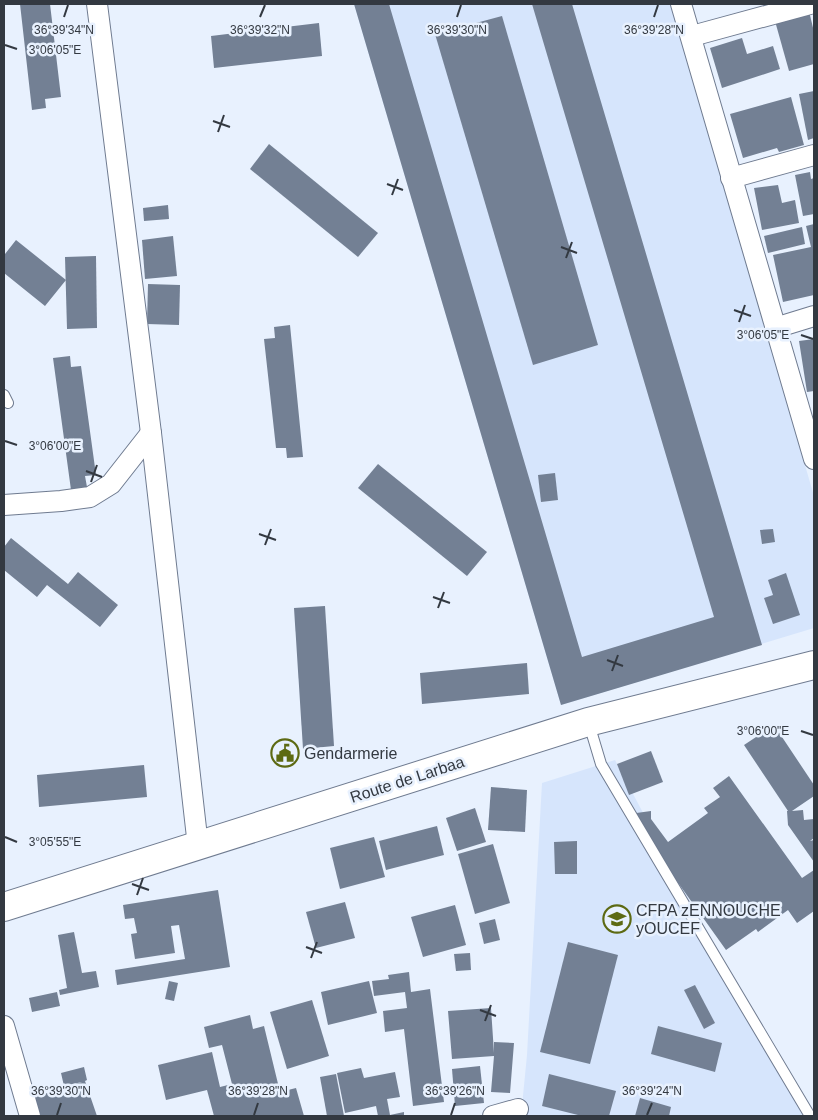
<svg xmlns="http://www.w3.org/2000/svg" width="818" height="1120" font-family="Helvetica,sans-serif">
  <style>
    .built { fill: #d6e5fc }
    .building { fill: #738094 }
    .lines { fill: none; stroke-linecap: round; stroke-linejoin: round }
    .service-casing { stroke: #6f7b90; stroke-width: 12 }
    .minor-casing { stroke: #6f7b90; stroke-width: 22 }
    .secondary-casing { stroke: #6f7b90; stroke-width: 30 }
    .service { stroke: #fff; stroke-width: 10 }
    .minor { stroke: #fff; stroke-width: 20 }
    .secondary { stroke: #fff; stroke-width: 28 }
    .ticks { fill: none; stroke: #333941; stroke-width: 2 }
    .labels { text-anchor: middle; stroke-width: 5; stroke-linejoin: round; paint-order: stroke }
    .poi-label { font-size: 16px; fill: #333941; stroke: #e8f1fe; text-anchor: start }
    .street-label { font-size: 16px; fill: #333941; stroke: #e8f1fe }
    .ticks-label { font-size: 12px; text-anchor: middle; fill: #333941; stroke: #e8f1fe; stroke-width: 5; stroke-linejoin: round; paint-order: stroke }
  </style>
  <rect width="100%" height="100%" fill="#e8f1fe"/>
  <g class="built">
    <polygon points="354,4 670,4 814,496 814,628 561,705"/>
    <polygon points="615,760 804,1116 521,1116 527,1055 542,783"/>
  </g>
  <g class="building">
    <polygon points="20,4 50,4 61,97 45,99 46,108 32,110"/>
    <polygon points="354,4 389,4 582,657 714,617 532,4 572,4 762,645 561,705"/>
    <polygon points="809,11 814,32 814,64 789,71 775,21"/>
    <polygon points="502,16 598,345 533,365 435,34"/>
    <polygon points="319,23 322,56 214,68 211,36"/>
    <polygon points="742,38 747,54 773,46 780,69 722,88 710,48"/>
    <polygon points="814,91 814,138 808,140 799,94"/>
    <polygon points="791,97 804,145 779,152 777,148 743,158 730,114"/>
    <polygon points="269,144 378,233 358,257 250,169"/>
    <polygon points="810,172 811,179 814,178 814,214 803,216 795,175"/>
    <polygon points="778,185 782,203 795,200 799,223 762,230 754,188"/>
    <polygon points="168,205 169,219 144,221 143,208"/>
    <polygon points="814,224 814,295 783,302 773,255 811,247 806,226"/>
    <polygon points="802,227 805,244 768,253 764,236"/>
    <polygon points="173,236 177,276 145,279 142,240"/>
    <polygon points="16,240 66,280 45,306 4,273 4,253 5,254"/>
    <polygon points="96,256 97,328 67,329 65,257"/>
    <polygon points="148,284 180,285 179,325 147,324"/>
    <polygon points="290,325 303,457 287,458 286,448 276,448 264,339 275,338 274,327"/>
    <polygon points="814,339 814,391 807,392 799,341"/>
    <polygon points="70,356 71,367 81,366 96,475 85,476 87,487 71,490 53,358"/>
    <polygon points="378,464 487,552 467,576 358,488"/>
    <polygon points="555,473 558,500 541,502 538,475"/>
    <polygon points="773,529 775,542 762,544 760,530"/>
    <polygon points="11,538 68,584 78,572 118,605 100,627 47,585 37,597 4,570 4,547"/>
    <polygon points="786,573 800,615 773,624 764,598 773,595 768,580"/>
    <polygon points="325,606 334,746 303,749 294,608"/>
    <polygon points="527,663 529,694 422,704 420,673"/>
    <polygon points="774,725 814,785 814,796 792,811 803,810 804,820 814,819 814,838 810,841 814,840 814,862 788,825 787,811 788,811 744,745"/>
    <polygon points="651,751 663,782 629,795 617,764"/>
    <polygon points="144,765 147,797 39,807 37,775"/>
    <polygon points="729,776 802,878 814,870 814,911 797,923 788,910 758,932 756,929 726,950 629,814 651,811 651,819 668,842 708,813 704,808 720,797 713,788"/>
    <polygon points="491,787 527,790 525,832 488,830"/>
    <polygon points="475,808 486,842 457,851 446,818"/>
    <polygon points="437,826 444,855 386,870 379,841"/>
    <polygon points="374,837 385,877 340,889 330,848"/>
    <polygon points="577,841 577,874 555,874 554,842"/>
    <polygon points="493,844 510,903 475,914 458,854"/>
    <polygon points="218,890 230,967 117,985 115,970 185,959 179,925 171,926 175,953 135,959 131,934 137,933 134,918 125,919 123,905"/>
    <polygon points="345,902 355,938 316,948 306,912"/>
    <polygon points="455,905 466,945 423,957 411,917"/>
    <polygon points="495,919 500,940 484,944 479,923"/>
    <polygon points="74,932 82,973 96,971 99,987 60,995 59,990 67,988 58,935"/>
    <polygon points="568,942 618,955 590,1064 540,1052"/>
    <polygon points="470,953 471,970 456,971 454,954"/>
    <polygon points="409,972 411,992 430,989 444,1102 413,1106 404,1029 385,1032 383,1011 407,1008 405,992 374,996 372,981 389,979 388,975"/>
    <polygon points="169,981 178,983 174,1001 165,999"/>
    <polygon points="369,981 377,1013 328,1025 321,992"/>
    <polygon points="695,985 715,1023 704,1029 684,990"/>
    <polygon points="57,992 60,1006 32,1012 29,998"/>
    <polygon points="312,1000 329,1056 287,1069 270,1012"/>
    <polygon points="491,1008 494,1053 494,1042 514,1043 510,1093 491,1092 494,1056 452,1059 448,1011"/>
    <polygon points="250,1015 253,1029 264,1026 280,1092 296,1088 304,1116 214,1116 207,1090 166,1100 158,1065 212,1052 220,1087 232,1084 222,1045 209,1048 204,1027"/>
    <polygon points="658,1026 722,1043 715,1072 651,1054"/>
    <polygon points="480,1066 484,1103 455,1106 452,1069"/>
    <polygon points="84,1067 87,1080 85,1081 97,1116 41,1116 34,1097 82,1082 64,1086 61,1073"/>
    <polygon points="361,1068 364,1078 395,1072 400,1097 387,1099 390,1115 404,1112 404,1116 378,1116 376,1106 345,1113 337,1073"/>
    <polygon points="336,1074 344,1116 327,1116 320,1077"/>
    <polygon points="549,1074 616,1091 609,1116 582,1116 542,1106"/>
    <polygon points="640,1098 671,1107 669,1116 635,1116"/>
  </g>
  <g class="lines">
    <g class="service-casing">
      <g id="service">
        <polyline points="4,395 8,403"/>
        <polyline points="589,724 601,764 810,1116"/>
      </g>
    </g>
    <g class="minor-casing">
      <g id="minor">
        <polyline points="97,4 151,433 198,846"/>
        <polyline points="681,4 814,459"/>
        <polyline points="692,36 810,4"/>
        <polyline points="731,178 814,155"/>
        <polyline points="775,328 814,316"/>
        <polyline points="4,505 61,501 90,497 111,484 151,433"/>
        <polyline points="4,1026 30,1116"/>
        <polyline points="493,1116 518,1109"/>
      </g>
    </g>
    <g class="secondary-casing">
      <polyline id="secondary" points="4,907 588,722 814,665"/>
    </g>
    <use href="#service" class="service"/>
    <use href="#minor" class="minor"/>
    <use href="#secondary" class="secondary"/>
  </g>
  <path class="ticks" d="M64 17 68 5M260 17 265 5M457 17 461 5M654 17 658 5M5 45 17 49M213 121 230 127M218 132 224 115M387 184 403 190M392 195 398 179M561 247 577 253M566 258 572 242M734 310 751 316M739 322 745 305M801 335 813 339M5 441 17 445M86 471 102 477M91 482 97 465M259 534 276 540M265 545 271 529M433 597 450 603M438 608 444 592M607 660 623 666M612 671 618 655M801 731 813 735M5 837 17 842M132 884 149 890M137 895 143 878M306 947 322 953M311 958 317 942M480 1010 496 1016M485 1021 491 1005M57 1115 61 1103M254 1115 258 1103M451 1115 455 1103M647 1115 652 1103"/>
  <defs>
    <g id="civic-ring" transform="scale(1.4375)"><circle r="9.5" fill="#e8f1fe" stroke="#5d6a13" stroke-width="1.5"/><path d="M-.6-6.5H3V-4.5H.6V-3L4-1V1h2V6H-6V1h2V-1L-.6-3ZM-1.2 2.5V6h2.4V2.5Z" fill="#5d6a13"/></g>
    <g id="university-ring" transform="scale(1.4375)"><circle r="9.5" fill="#e8f1fe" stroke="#5d6a13" stroke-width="1.5"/><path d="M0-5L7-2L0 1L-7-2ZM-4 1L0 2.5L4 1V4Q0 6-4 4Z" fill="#5d6a13"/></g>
  </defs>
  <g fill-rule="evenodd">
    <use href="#civic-ring" x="285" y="753"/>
    <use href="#university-ring" x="617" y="919"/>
  </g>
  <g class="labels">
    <g class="poi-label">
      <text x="304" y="759">Gendarmerie</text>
      <text x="636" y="916">CFPA zENNOUCHE<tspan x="636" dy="18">yOUCEF</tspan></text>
    </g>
    <g class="street-label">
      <text transform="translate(407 779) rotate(-18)" y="6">Route de Larbaa</text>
    </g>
  </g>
  <g class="ticks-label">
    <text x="260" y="34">36°39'32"N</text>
    <text x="457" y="34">36°39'30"N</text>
    <text x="654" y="34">36°39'28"N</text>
    <text x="64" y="34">36°39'34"N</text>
    <text x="55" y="54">3°06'05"E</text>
    <text x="763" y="339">3°06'05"E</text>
    <text x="55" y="450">3°06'00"E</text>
    <text x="763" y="735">3°06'00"E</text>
    <text x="55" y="846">3°05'55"E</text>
    <text x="61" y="1095">36°39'30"N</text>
    <text x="258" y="1095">36°39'28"N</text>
    <text x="455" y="1095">36°39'26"N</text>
    <text x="652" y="1095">36°39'24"N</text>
  </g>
  <rect width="818" height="1120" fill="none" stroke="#333941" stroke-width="10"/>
</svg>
